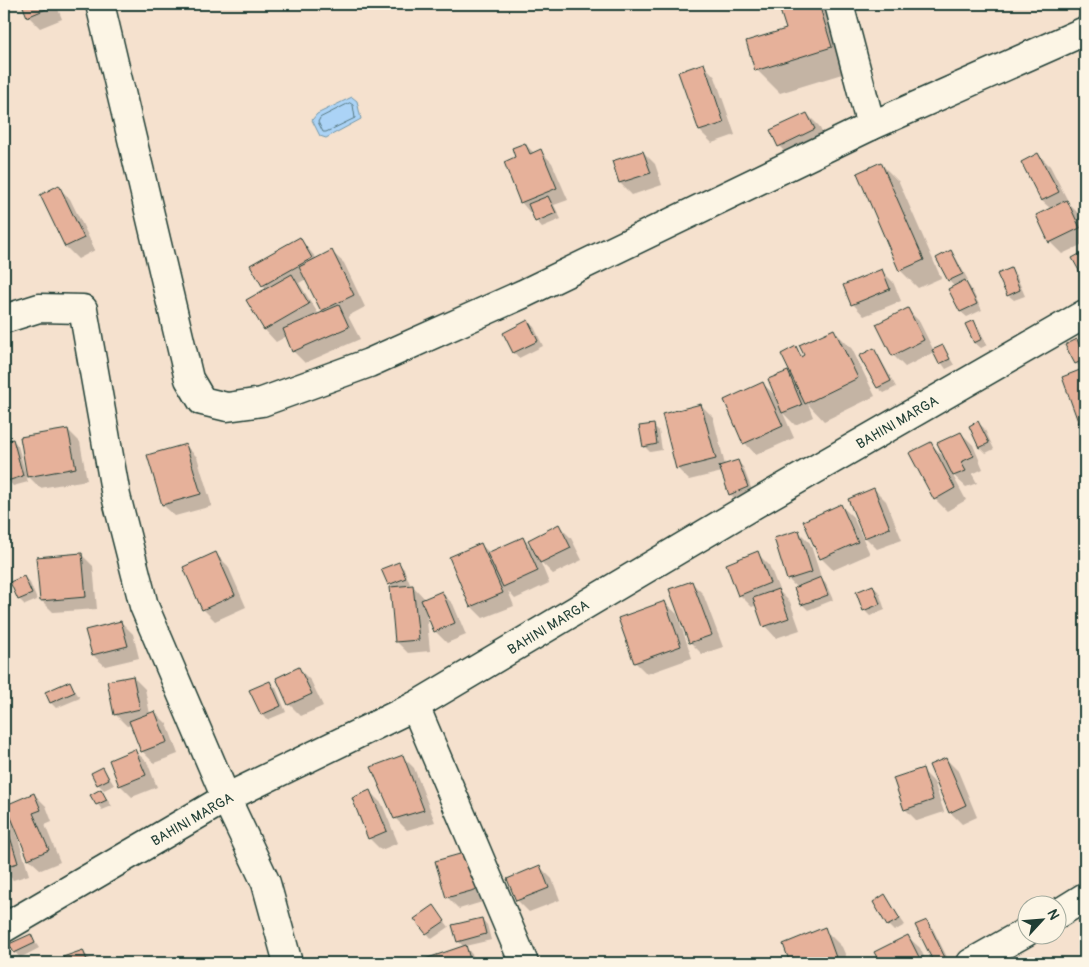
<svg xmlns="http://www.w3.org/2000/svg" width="1089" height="967" font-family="Pangolin,sans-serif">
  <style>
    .water { fill: #abd3f6; stroke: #7397a8 }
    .shadow { fill: #0003; fill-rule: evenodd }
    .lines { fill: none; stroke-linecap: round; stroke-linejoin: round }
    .shore { stroke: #577982; stroke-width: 1 }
    .building { fill: #e6b19a; stroke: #1f3d34 }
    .minor-casing { stroke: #1f3d34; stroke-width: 31 }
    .minor { stroke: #fcf5e5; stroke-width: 28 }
    .labels { text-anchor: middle; stroke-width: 4; stroke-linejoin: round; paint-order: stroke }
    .street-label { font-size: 14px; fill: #1f3d34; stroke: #fcf5e5 }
  </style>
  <rect width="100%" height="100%" fill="#f5e1ce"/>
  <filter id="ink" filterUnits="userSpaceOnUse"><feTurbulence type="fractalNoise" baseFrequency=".02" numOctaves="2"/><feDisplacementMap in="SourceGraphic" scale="10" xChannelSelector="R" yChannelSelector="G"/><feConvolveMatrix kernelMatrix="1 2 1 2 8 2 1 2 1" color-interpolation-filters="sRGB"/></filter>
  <g filter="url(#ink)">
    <polygon class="water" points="352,97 357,101 361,119 326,138 320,136 312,120 317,114"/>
    <g class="shadow">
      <polygon points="23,4 56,4 62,19 40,28 28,16"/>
      <polygon points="780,4 834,4 855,70 780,93 757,70 788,30"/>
      <polygon points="704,65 715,77 735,135 712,143 700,131"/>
      <polygon points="807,114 819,126 826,141 791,158 779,146"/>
      <polygon points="525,144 534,153 541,151 552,163 568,200 554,205 561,219 542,227 521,202 517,158"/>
      <polygon points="643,152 655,164 662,185 632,195 620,183"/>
      <polygon points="1038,154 1050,166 1070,205 1079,214 1085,227 1085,243 1062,254 1050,242 1051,209 1042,201 1023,162"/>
      <polygon points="881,164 899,182 941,278 918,288 900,270"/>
      <polygon points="58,187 70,199 95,250 78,259 66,247 41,195"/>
      <path d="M300 239 317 259 332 252 344 263 365 307 348 316 360 339 305 363 293 351 287 336 276 342 265 330 248 301 267 290 263 286ZM306 279 322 311 324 313 319 315 299 283Z"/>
      <polygon points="951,252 956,258 968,280 964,281 970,287 982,310 967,317 961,312 950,289 955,287 949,281 937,259"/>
      <polygon points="881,270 893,282 901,301 864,316 853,304"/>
      <polygon points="1010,270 1016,275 1025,296 1014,300 1008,295"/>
      <polygon points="907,309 919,321 934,351 943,346 954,365 946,369 934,352 905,367 893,355"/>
      <polygon points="528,322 534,327 543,346 519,358 514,352"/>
      <polygon points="973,322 979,328 987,345 981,348 975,343 967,325"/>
      <polygon points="834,331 852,349 875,396 824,421 808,404 813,417 795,425 783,413 794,438 756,455 745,443 726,401 763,384 777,397 788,372 793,378 795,348 806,359"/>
      <polygon points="1076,341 1085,353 1085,367 1082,369 1076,363 1067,346"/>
      <polygon points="873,350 879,356 896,387 884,393 878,388 861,357"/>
      <polygon points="1085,370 1085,430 1082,427 1063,378"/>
      <polygon points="701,405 713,417 725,465 737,461 743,467 753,493 736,500 730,494 722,472 689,480 677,468"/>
      <polygon points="978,423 984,428 994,449 986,453 980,447"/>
      <polygon points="653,425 659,431 662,450 650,452 644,446"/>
      <polygon points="68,430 80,442 87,480 40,488 26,474"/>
      <polygon points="961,433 973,445 983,469 972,474 977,483 966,487 952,474 966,500 947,511 935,499 931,444 946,459"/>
      <polygon points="13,440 18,446 28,482 13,486 8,480 4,466 4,443"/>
      <polygon points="185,445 197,457 212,506 175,516 163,505"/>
      <polygon points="874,489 886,501 902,540 877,549 865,537"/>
      <polygon points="841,506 853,517 870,554 833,570 821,558"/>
      <polygon points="559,526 571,538 582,560 553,574 540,561 549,583 515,599 508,591 514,606 483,618 471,606 451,558 481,545 490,553 523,538 534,550"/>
      <polygon points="799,532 810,543 822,580 826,584 833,600 808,610 802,604 797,588 788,579"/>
      <polygon points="757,553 769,565 780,592 790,602 800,630 776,638 765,626 757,605 752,607 740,595"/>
      <polygon points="81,554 93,566 97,609 53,612 41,600"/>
      <polygon points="216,554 228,566 246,607 215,621 203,609"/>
      <polygon points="399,564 404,569 410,584 406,586 413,586 425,599 441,592 453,604 466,635 447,643 435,631 426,611 430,651 408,653 396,641 393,588 383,570"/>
      <polygon points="24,577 30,583 37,600 25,605 19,599"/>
      <polygon points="691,582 703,594 723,647 702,654 690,642"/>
      <polygon points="873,587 879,592 885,610 870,616 864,610"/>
      <polygon points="665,603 677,614 692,658 647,674 635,662"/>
      <polygon points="121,622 133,634 139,658 105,666 93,655"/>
      <polygon points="299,669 311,681 323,706 301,716 289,704"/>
      <polygon points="133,677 145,689 150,714 155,712 167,724 178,754 154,763 142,751 132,725 127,726 115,714"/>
      <polygon points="270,682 276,688 286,712 267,720 262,715"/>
      <polygon points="70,683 80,698 56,708 51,703 47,693"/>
      <polygon points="135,751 147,762 157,787 132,797 120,785"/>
      <polygon points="402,756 414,768 435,822 407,830 395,818"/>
      <polygon points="946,759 958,771 977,817 962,824 950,812"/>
      <polygon points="103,768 114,785 104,790 98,784"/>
      <polygon points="922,770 934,782 944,812 917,821 905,809"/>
      <polygon points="101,791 112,806 102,810 92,796"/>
      <polygon points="370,792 382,804 398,843 381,850 369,838"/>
      <polygon points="34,794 46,806 52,822 45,825 60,862 41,870 29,859 17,828 15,828 29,875 13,880 4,870 4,808 12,815"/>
      <polygon points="467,853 489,900 459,909 447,897"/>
      <polygon points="540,867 552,879 560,900 529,912 517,900"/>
      <polygon points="4,878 7,887 4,888"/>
      <polygon points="885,896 905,925 894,931 888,925"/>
      <polygon points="434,907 449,927 432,939 427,933"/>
      <polygon points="482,919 487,925 491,940 465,946 479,963 428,963 426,960 464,947 458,941"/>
      <polygon points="926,921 932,927 950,963 935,963 917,926"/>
      <polygon points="824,929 842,947 849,963 792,963 785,944"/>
      <polygon points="30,935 39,948 20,958 15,952"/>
      <polygon points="908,937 920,948 927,963 881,963 876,952"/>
      <polygon points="83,952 94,963 66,963 65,958"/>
    </g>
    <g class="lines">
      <polygon class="shore" points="350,103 353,105 355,118 326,132 323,132 318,122 320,118"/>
    </g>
    <g class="building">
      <polygon points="22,4 50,4 51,7 27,17"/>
      <polygon points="778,4 819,4 832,47 755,71 746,41 786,29"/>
      <polygon points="704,63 724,123 699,131 678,72"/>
      <polygon points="807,113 815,129 778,147 770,130"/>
      <polygon points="525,143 530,154 541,149 557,188 520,203 504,162 515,157 512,148"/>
      <polygon points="643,151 651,173 619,183 612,161"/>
      <polygon points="1038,153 1059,192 1041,201 1021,162"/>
      <polygon points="881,162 924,260 899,271 857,173"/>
      <polygon points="59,185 84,238 65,247 40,195"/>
      <polygon points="548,196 556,213 535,222 528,204"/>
      <polygon points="1067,200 1080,228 1049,243 1036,215"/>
      <polygon points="300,237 312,258 262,286 250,265"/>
      <polygon points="332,250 354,295 321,311 299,267"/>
      <polygon points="951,250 963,274 948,281 936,258"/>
      <polygon points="1085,251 1085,274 1082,276 1072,258"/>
      <polygon points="1011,268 1020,290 1007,296 997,274"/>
      <polygon points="882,269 890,289 851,305 843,285"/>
      <polygon points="292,274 309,304 264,330 246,300"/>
      <polygon points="965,280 977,304 960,312 948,289"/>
      <polygon points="339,305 349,327 292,352 283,329"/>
      <polygon points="908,308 924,340 892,356 876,324"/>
      <polygon points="528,320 538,341 513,353 503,333"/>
      <polygon points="974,320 982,339 974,343 965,324"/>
      <polygon points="834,329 858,378 805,404 781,354 796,346 801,357 804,355 799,345"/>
      <polygon points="1077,339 1085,359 1075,364 1065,345"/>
      <polygon points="943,345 950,359 939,364 932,350"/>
      <polygon points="874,348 891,381 877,388 859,356"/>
      <polygon points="1085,368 1085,425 1080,427 1062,377"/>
      <polygon points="788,371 802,405 782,413 768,379"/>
      <polygon points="763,382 783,426 743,444 724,400"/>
      <polygon points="701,404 716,459 676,469 662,414"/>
      <polygon points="978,421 989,443 979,448 969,426"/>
      <polygon points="654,424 657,444 643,447 639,426"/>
      <polygon points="68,429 76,468 27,477 20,437"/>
      <polygon points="961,432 974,456 961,462 966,471 953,476 937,443"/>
      <polygon points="13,439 23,476 7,481 4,471 4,441"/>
      <polygon points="931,442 955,488 934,500 909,453"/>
      <polygon points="186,444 201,494 162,505 147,455"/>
      <polygon points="738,460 748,487 729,495 719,466"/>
      <polygon points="874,488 890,528 864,538 848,499"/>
      <polygon points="841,504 858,542 820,559 803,521"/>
      <polygon points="559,524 571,548 540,563 528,540"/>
      <polygon points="799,530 812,572 787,580 774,538"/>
      <polygon points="523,537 538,571 503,587 487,553"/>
      <polygon points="481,543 503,593 470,607 449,557"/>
      <polygon points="758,551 770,583 738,596 726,564"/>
      <polygon points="216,552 235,595 202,610 183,567"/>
      <polygon points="82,553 86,597 40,601 36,557"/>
      <polygon points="399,562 406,578 388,585 381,569"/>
      <polygon points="24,576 32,594 18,600 10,582"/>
      <polygon points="821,577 828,595 801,605 794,588"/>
      <polygon points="692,581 712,635 689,643 669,589"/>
      <polygon points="413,585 419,640 395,642 390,587"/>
      <polygon points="873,585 880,604 863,611 856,592"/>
      <polygon points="778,589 789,618 763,627 753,598"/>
      <polygon points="442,591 455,623 434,632 421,600"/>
      <polygon points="665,601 681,646 634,663 618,618"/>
      <polygon points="121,621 128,646 92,655 85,630"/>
      <polygon points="299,667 312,694 288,705 276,678"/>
      <polygon points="133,676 140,709 114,715 107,681"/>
      <polygon points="70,681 75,692 50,703 45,692"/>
      <polygon points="270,681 281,706 261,715 249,690"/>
      <polygon points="155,711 167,742 141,752 129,721"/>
      <polygon points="135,749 146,775 119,786 109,760"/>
      <polygon points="403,755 424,810 394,819 371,767"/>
      <polygon points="946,758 966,805 949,813 929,765"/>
      <polygon points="103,767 109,779 97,785 91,773"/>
      <polygon points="923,768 933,800 904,810 893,778"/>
      <polygon points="101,789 107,800 96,805 90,795"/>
      <polygon points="370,790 387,831 368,839 352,798"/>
      <polygon points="34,793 41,810 33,813 49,850 28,859 6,805"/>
      <polygon points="4,817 18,863 4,867"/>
      <polygon points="467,852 478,889 446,898 435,861"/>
      <polygon points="540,865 549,888 516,901 507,879"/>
      <polygon points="885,894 900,919 887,926 873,902"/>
      <polygon points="434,905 445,921 426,934 414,919"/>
      <polygon points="482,918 486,934 457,942 452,925"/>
      <polygon points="927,920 947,962 944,963 934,963 915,925"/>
      <polygon points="825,927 838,963 790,963 783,944"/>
      <polygon points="31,934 35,943 14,953 9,944"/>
      <polygon points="908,935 922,963 880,963 874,952"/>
      <polygon points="466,945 471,963 426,963 425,959"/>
      <polygon points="83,950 88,963 65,963 63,957"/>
    </g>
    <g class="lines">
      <g class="minor-casing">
        <g id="minor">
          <polyline points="100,4 189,379 202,401 227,407 262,402 369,363 523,294 871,126"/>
          <polyline points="839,4 871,126 1085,31"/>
          <polyline points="4,319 39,308 83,309 116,496 144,606 226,798 266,883 288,963"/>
          <polyline points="415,706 524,963"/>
          <polyline points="1056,915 1085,897"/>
          <polyline points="4,928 226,798 415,706 755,504 1085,314"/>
          <polyline points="971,963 1026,932"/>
        </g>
      </g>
      <use href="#minor" class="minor"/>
    </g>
  </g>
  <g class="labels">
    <g class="street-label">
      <text transform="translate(897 422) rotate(-30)" y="5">BAHINI MARGA</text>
      <text transform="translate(548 627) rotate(-31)" y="5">BAHINI MARGA</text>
      <text transform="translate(192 819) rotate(-30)" y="5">BAHINI MARGA</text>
    </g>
  </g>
  <rect width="1089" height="967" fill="none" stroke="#fcf5e5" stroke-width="20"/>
  <rect x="10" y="10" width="1069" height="947" fill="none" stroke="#1f3d34" stroke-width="2" filter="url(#ink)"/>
  <g transform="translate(1042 920) rotate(64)"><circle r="24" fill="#fcf5e5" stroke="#a4ab9e"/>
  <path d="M0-4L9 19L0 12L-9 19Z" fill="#1f3d34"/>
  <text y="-8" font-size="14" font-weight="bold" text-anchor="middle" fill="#1f3d34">N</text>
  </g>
</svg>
